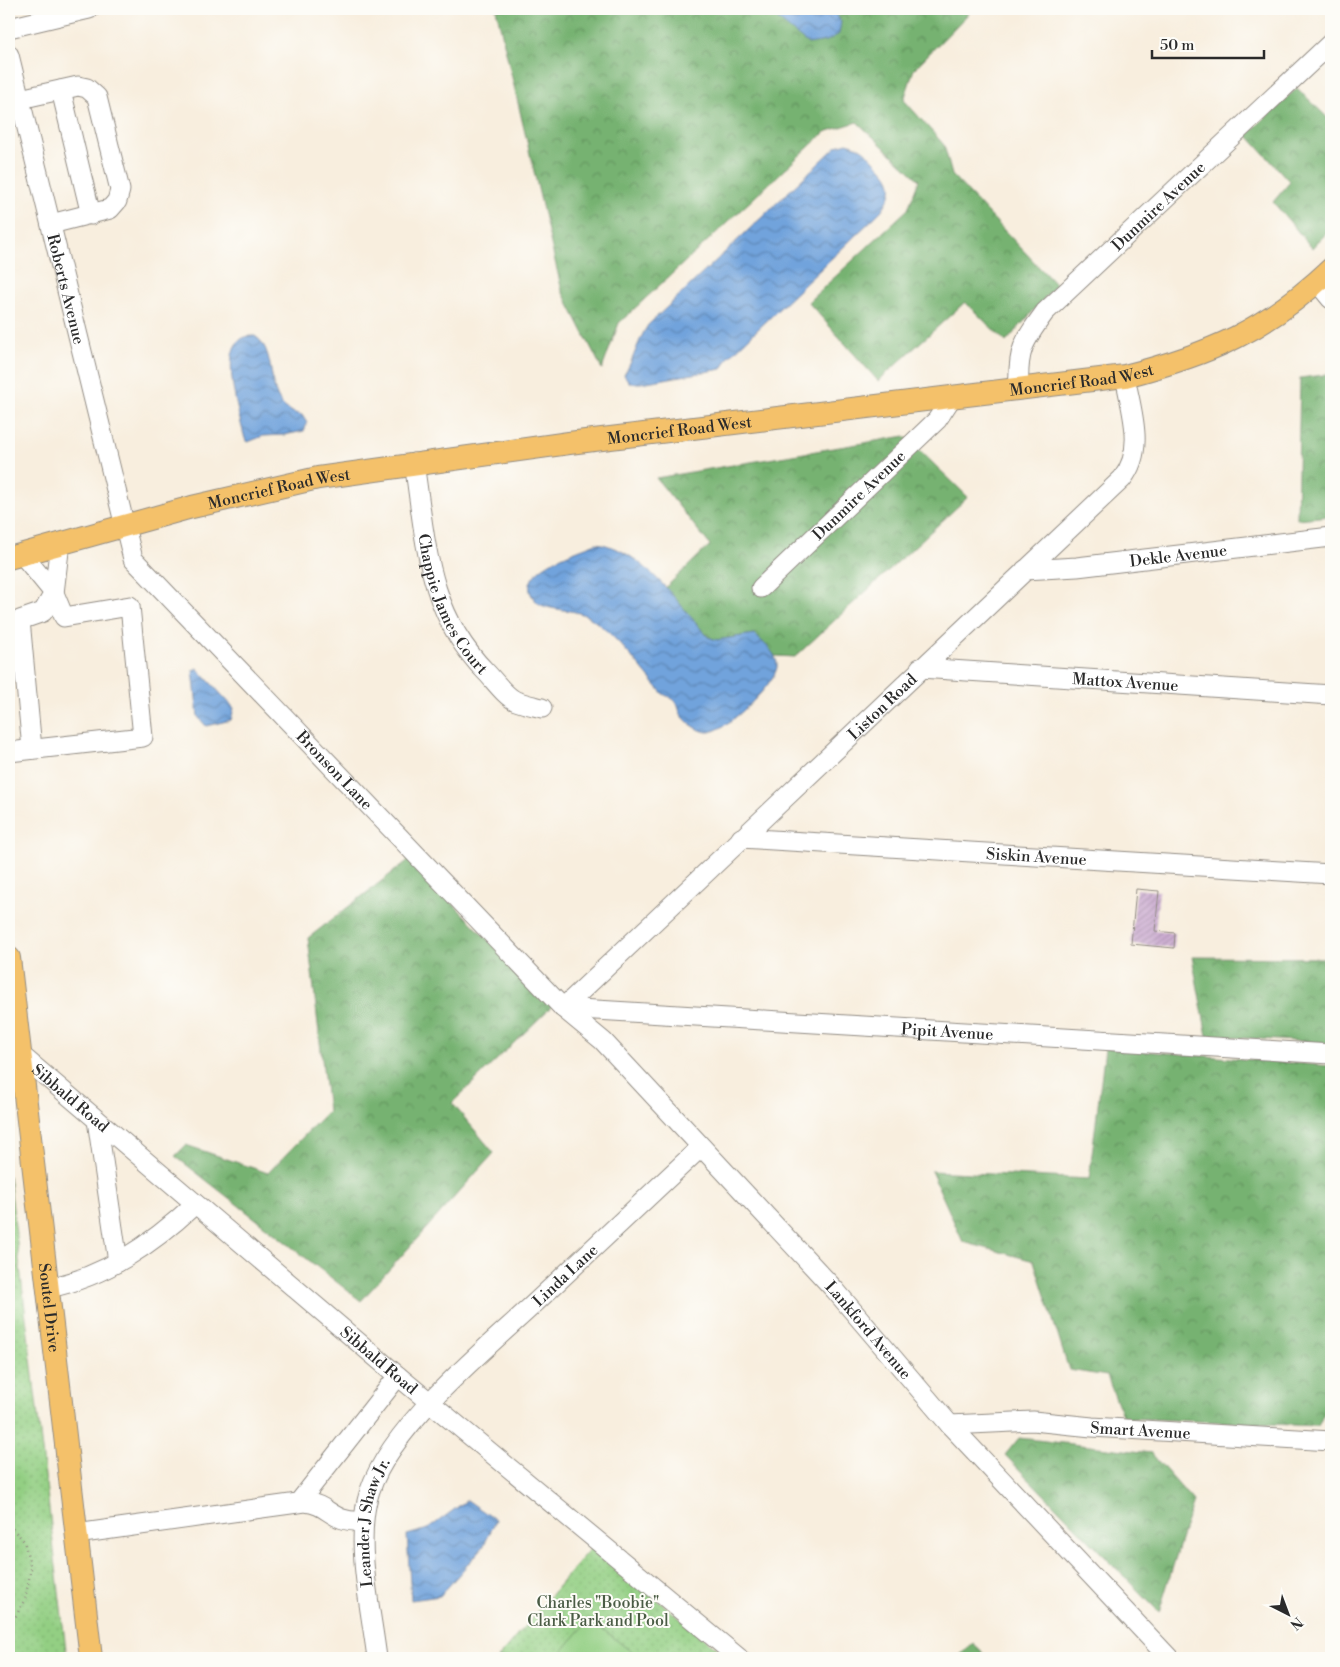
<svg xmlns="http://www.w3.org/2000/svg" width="1340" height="1667" font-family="'Libre Bodoni',serif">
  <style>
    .forest { fill: url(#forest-crowns); stroke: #506e4e }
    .park { fill: url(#park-dots); stroke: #5f7d57 }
    .pitch { fill: #93cf83; stroke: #5f7d57 }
    .water { fill: url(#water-waves); stroke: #4e6784 }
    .building { fill: url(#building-hatch) }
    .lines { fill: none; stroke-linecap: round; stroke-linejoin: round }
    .minor-casing { stroke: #928c84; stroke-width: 21 }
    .major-casing { stroke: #928c84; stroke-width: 24 }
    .path { stroke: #928c84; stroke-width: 2.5; stroke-dasharray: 1 4; stroke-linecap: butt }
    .minor { stroke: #fff; stroke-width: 19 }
    .major { stroke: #f4c16a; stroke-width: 22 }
    .labels { text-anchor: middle; stroke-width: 4; stroke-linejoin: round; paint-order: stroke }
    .street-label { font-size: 16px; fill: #2b2b2b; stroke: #fdfcf7 }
    .park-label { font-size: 16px; fill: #4a5c45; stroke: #fdfcf7 }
  </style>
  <defs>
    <pattern id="forest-crowns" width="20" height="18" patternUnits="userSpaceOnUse" patternTransform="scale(1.25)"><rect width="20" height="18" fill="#76b271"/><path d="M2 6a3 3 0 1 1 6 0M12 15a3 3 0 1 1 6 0" fill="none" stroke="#61915d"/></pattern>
    <pattern id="park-dots" width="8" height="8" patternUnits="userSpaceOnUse" patternTransform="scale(1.25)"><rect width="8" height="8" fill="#93cf83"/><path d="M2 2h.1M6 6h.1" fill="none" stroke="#7fb271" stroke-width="1.8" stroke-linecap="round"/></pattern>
    <pattern id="water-waves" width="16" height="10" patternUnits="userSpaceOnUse" patternTransform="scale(1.25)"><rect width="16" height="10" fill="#71a3dc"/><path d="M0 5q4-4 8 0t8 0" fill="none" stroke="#5d85b3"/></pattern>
    <pattern id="building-hatch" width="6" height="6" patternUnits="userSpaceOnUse" patternTransform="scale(1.25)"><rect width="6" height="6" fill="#c9a8cf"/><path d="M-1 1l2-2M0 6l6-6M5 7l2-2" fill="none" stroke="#a389a8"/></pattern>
  </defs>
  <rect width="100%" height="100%" fill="#fdfcf7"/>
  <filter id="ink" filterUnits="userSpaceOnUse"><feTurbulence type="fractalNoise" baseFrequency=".02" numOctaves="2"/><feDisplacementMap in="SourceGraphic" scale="10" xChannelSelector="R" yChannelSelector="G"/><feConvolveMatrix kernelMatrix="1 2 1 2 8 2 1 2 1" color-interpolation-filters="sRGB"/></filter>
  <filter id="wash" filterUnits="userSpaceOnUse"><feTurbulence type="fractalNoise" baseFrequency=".0096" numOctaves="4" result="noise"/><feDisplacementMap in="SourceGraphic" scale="20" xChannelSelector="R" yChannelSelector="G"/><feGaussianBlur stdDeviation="1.12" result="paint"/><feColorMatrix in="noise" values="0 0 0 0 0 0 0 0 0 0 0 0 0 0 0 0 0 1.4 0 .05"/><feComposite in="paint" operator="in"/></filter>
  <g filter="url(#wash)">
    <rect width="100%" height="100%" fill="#f8eede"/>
    <g class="forest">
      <polygon points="496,9 769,9 775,17 841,22 833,9 973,9 914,69 904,100 944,145 952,175 1056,285 1006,342 965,302 878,381 808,302 908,209 919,180 857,122 825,132 619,323 602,369 562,291"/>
      <polygon points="1297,88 1331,121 1331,229 1312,248 1273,202 1290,182 1247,135"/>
      <polygon points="1331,374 1331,516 1297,519 1300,378"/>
      <polygon points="905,436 968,497 795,657 775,656 754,634 717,640 708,637 664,589 710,545 656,478"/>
      <polygon points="410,859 552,1006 452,1103 494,1153 361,1301 175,1156 186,1145 268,1173 328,1111 308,938"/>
      <polygon points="1192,957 1331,958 1331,1043 1207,1036"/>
      <polygon points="1105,1048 1331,1066 1331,1399 1318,1426 1123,1418 1107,1376 1069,1370 1034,1261 963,1242 931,1171 1089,1179"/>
      <polygon points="1019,1438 1151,1453 1193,1501 1159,1612 1005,1455"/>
      <polygon points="973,1643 989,1658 957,1658"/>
    </g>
    <g class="park">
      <polygon points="9,1176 67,1658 9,1658"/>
      <polygon points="592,1546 728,1658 498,1658"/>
    </g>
    <polygon class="pitch" points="590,1619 639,1658 556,1658"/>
    <g class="water">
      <polygon points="769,9 833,9 841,22 839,34 827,41 808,44 775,17"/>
      <path d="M847 143C860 146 866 152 875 162 894 180 897 189 881 211L728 358 722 369 641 383H630L624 375C635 357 637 342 648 325L837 146Z"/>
      <path d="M255 336C282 354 259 407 302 415L307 423 304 431 284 435 263 436 248 442 245 439C240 419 220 354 240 340 245 336 250 336 255 336Z"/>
      <path d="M596 543C642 548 679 605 708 637L717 640 754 634C763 643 778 653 777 667 775 684 724 734 707 732 698 731 683 720 680 712 678 708 679 705 676 702 673 698 667 696 663 694 641 669 619 638 592 619 576 608 558 612 541 605 537 603 531 596 530 591 525 566 577 551 596 543Z"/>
      <polygon points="197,668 234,708 231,720 206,726 198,717 193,670"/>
      <polygon points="467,1500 496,1520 483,1547 440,1596 411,1600 407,1535 428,1529"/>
    </g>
    <g id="blocks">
      <polygon class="building" points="1136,889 1159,891 1155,931 1175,933 1174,948 1131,944"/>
    </g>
  </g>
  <g filter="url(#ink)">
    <use href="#blocks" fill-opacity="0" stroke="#928c84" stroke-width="1"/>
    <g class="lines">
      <g class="minor-casing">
        <g id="minor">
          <polyline points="9,28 89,9"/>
          <path id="s1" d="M9 55 133 559 563 1008 603 1041 835 1290 950 1425 1169 1658"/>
          <polyline points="61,90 91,215"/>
          <polyline points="20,99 78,86 87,88 97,97 120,190 117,201 110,209 51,224"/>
          <polyline points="1317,282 1331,299"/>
          <path id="s2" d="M1019 389C1017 351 1023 342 1045 312L1331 43"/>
          <path id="s3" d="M414 463C426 541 427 612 486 672 494 680 505 696 516 701 524 704 534 706 542 708"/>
          <path id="s4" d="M1025 570 1077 567 1331 537"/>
          <path id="s5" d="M761 588 937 420 952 397"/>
          <path id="s6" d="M920 668 1331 695"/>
          <polyline points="32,749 20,620 43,612 54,593 60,543"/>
          <polyline points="9,752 143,737 130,606 64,617 54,593 22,554"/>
          <path id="s7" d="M741 838 1331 874"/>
          <path id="s8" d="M563 1008 1122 479C1146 449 1131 411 1125 376"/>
          <path id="s9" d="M563 1008 1331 1054"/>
          <path id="s10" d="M22 1056 398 1376 739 1658"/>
          <polyline points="97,1120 118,1262"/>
          <path d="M48 1288C105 1277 152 1244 194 1205"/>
          <path id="s11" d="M950 1425 1033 1421 1092 1427 1331 1441"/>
          <polyline points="299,1502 398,1376"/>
          <path d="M76 1534 305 1502C331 1505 330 1523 363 1521"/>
          <path id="s12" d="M377 1658C371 1609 356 1549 367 1501 382 1432 485 1350 536 1302 591 1250 646 1199 701 1147"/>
        </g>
      </g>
      <g class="major-casing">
        <g id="major">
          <path id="s13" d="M9 558 192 507 318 478 569 443 1125 376C1211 354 1265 331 1331 269"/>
          <path id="s14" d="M9 958 91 1658"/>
        </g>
      </g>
      <polyline class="path" points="9,1525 24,1541 31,1569 25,1599 9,1629"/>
      <use href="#minor" class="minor"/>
      <use href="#major" class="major"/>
    </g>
  </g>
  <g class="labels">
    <g class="street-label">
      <text dy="6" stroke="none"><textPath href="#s2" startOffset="239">Dunmire Avenue</textPath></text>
      <text dy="6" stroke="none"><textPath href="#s1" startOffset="241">Roberts Avenue</textPath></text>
      <text dy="6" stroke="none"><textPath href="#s13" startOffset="1089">Moncrief Road West</textPath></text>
      <text dy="6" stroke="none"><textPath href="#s13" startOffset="684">Moncrief Road West</textPath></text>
      <text dy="6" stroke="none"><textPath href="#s13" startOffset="279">Moncrief Road West</textPath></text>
      <text dy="6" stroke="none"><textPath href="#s5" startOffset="135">Dunmire Avenue</textPath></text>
      <text dy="6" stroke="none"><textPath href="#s4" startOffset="154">Dekle Avenue</textPath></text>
      <text dy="6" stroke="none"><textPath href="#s3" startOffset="148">Chappie James Court</textPath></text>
      <text dy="6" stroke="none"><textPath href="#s6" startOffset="206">Mattox Avenue</textPath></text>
      <text dy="6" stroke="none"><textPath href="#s8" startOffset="439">Liston Road</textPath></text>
      <text dy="6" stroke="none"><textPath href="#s1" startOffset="811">Bronson Lane</textPath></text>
      <text dy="6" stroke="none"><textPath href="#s7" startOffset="296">Siskin Avenue</textPath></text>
      <text dy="6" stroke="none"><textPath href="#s9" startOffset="385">Pipit Avenue</textPath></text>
      <text dy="6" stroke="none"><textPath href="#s10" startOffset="64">Sibbald Road</textPath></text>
      <text dy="6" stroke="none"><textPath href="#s12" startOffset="462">Linda Lane</textPath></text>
      <text dy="6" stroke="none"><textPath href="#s14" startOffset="352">Soutel Drive</textPath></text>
      <text dy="6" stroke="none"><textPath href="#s1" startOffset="1585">Lankford Avenue</textPath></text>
      <text dy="6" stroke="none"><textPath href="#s10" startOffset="469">Sibbald Road</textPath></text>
      <text dy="6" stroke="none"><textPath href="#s11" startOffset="191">Smart Avenue</textPath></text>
      <text dy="6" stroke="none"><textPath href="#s12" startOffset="138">Leander J Shaw Jr.</textPath></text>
    </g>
    <g class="park-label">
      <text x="598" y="1608">Charles "Boobie"<tspan x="598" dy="18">Clark Park and Pool</tspan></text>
    </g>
  </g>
  <rect width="1340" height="1667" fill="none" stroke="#fdfcf7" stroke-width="30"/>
  <g transform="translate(1288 1614) rotate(138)" stroke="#fdfcf7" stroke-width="4" paint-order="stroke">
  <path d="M0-4L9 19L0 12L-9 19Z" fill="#2b2b2b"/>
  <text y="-8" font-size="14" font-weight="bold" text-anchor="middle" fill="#2b2b2b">N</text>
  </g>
  <path d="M1152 50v8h112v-8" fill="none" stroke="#2b2b2b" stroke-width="2.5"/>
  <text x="1160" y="50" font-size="15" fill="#2b2b2b" stroke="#fdfcf7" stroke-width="4" paint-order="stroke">50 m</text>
</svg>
